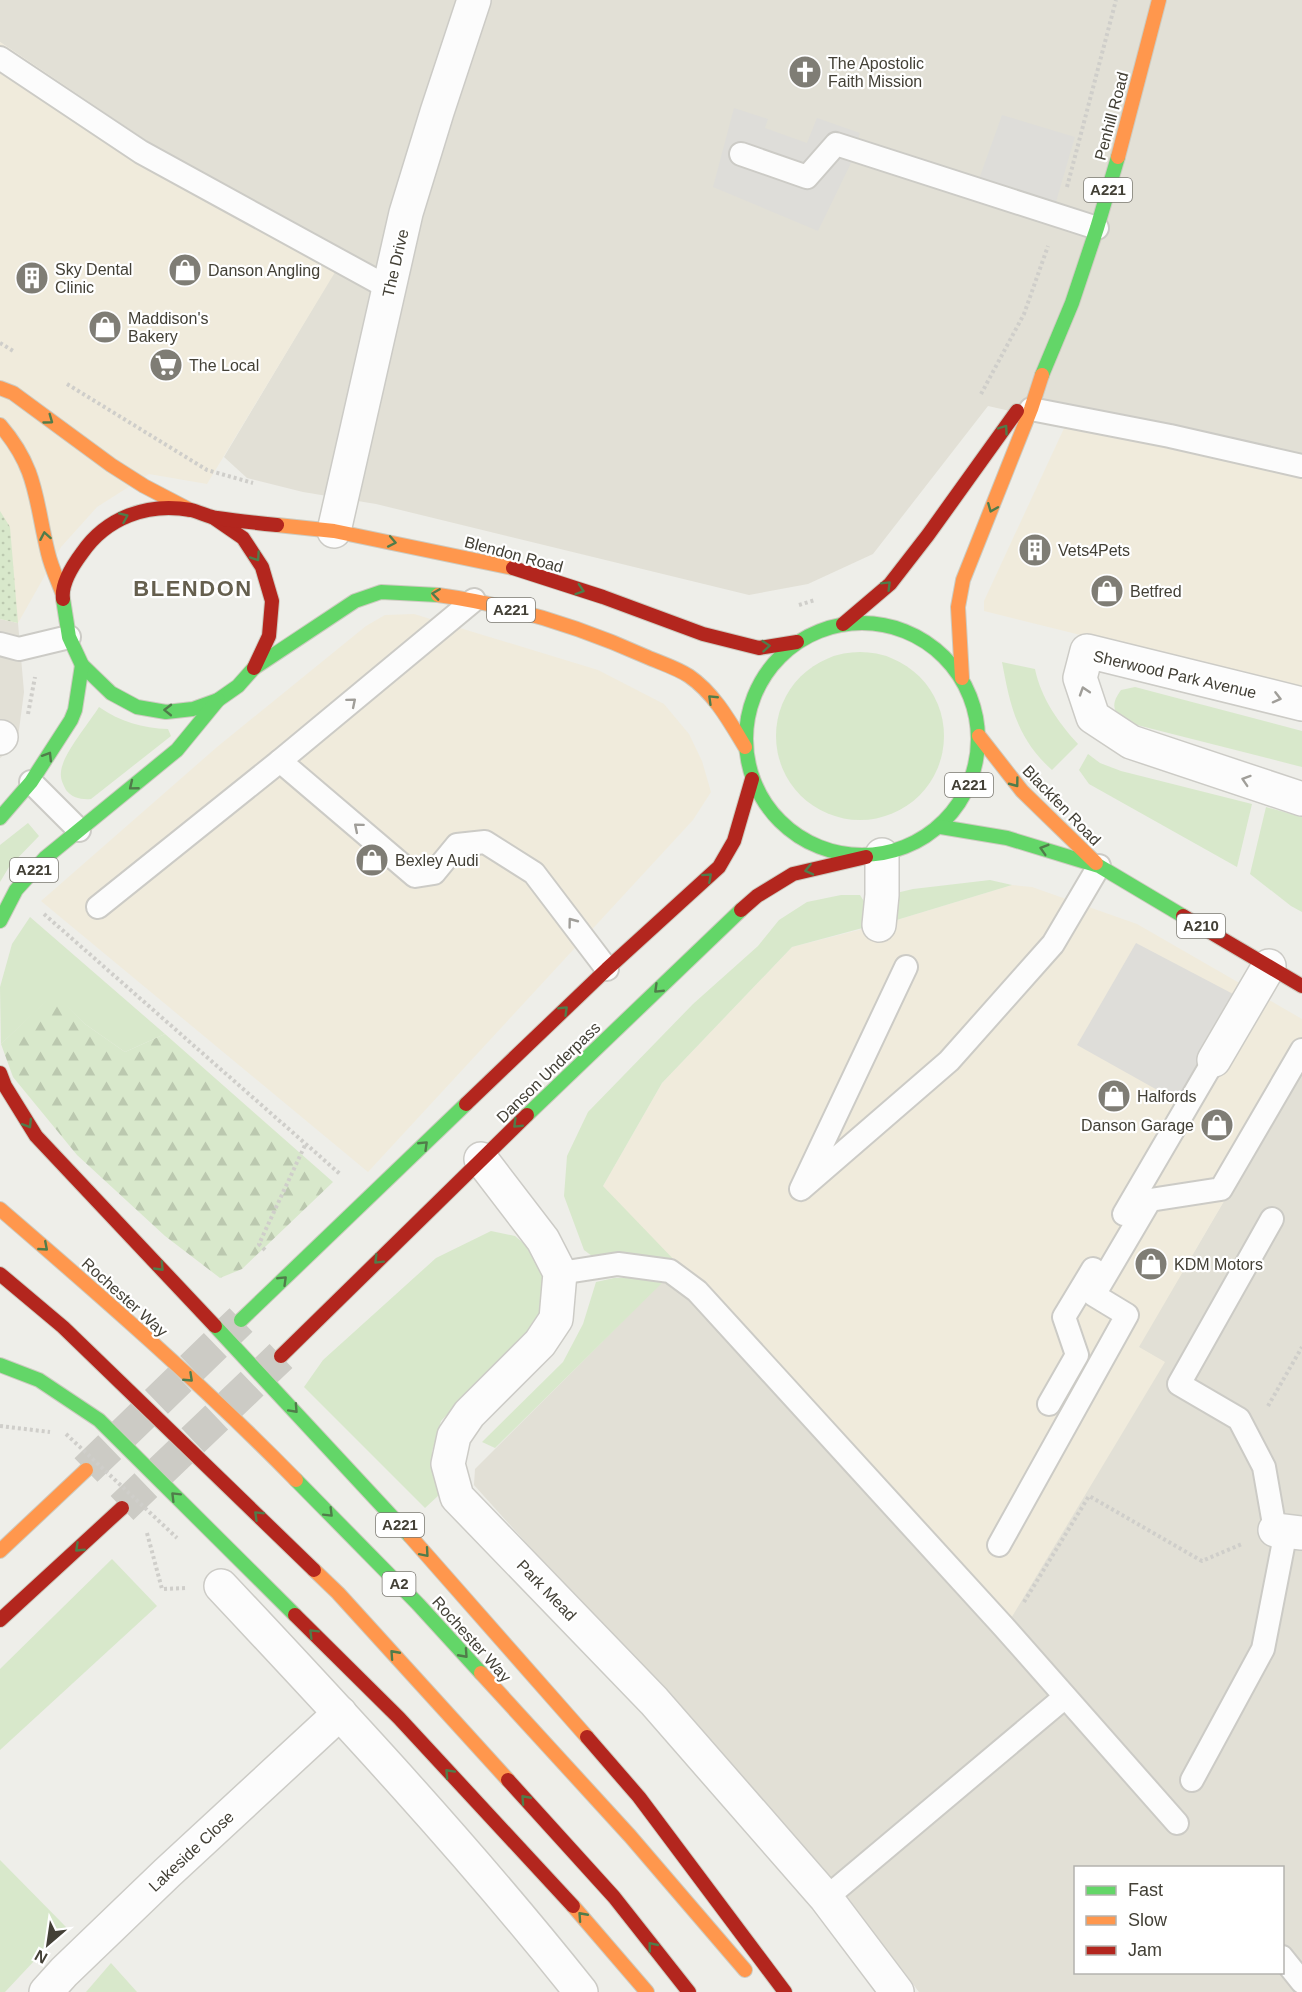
<svg xmlns="http://www.w3.org/2000/svg" width="1302" height="1992" font-family="Arial,sans-serif">
  <style>
    .residential { fill: #e2e0d6; fill-rule: evenodd }
    .commercial { fill: #f0ebdc }
    .green { fill: #d8e8cb }
    .forest { fill: url(#forest-firs) }
    .garden { fill: url(#garden-dots) }
    .parking { fill: #deddd9 }
    .lines { fill: none; stroke-linecap: round; stroke-linejoin: round }
    .primary-tunnel { stroke: #cccbc5; stroke-width: 33; stroke-dasharray: 33 16; stroke-linecap: butt }
    .lane-casing { stroke: #cccbc6; stroke-width: 26 }
    .street-casing { stroke: #cccbc6; stroke-width: 36 }
    .fast-casing { stroke: #cdcbc0; stroke-width: 16 }
    .slow-casing { stroke: #cdcbc0; stroke-width: 16 }
    .jam-casing { stroke: #cdcbc0; stroke-width: 16 }
    .path { stroke: #cfceca; stroke-width: 4; stroke-dasharray: 3 3; stroke-linecap: butt }
    .lane { stroke: #fcfcfc; stroke-width: 22 }
    .street { stroke: #fcfcfc; stroke-width: 33 }
    .fast { stroke: #63d668; stroke-width: 14 }
    .slow { stroke: #ff974d; stroke-width: 14 }
    .jam { stroke: #b3261e; stroke-width: 14 }
    .path-bridge { stroke: #cfceca; stroke-width: 4; stroke-dasharray: 3 3; stroke-linecap: butt }
    .oneway { stroke: #507c4a }
    .oneway2 { stroke: #a09e99 }
    .labels { text-anchor: middle; stroke-width: 4.5; stroke-linejoin: round; paint-order: stroke }
    .shield { fill: #fff; stroke: #7b7972; stroke-width: 1.5 }
    .shield-label { font-size: 15px; font-weight: bold; fill: #434036 }
    .poi-label { font-size: 16px; fill: #434036; stroke: #fff; text-anchor: start }
    .street-label { font-size: 16px; fill: #434036; stroke: #fff }
    .district-label { font-size: 22px; font-weight: bold; letter-spacing: 1.5px; fill: #655f4e; stroke: #fff }
  </style>
  <defs>
    <pattern id="forest-firs" width="22" height="20" patternUnits="userSpaceOnUse" patternTransform="scale(1.5)"><rect width="22" height="20" fill="#d8e8cb"/><path d="M5 1l3.5 6h-7zM16 11l3.5 6h-7z" fill="#bbc8af"/></pattern>
    <pattern id="garden-dots" width="8" height="8" patternUnits="userSpaceOnUse" patternTransform="scale(1.5)"><rect width="8" height="8" fill="#d8e8cb"/><path d="M2 2h.1M6 6h.1" fill="none" stroke="#bbc8af" stroke-width="1.8" stroke-linecap="round"/></pattern>
  </defs>
  <rect width="100%" height="100%" fill="#eeeee9"/>
  <g class="residential">
    <polygon points="0,0 1302,0 1302,477 988,406 873,554 808,584 749,595 376,504 303,492 247,478 224,457 345,254 153,145 0,42"/>
    <polygon points="0,619 18,623 24,692 17,745 0,758"/>
    <path d="M1302 1072V1992H919L850 1902 474 1485 475 1469 679 1265 1164 1362 1138 1347 1241 1172ZM1076 1868H1282V1972H1076Z"/>
  </g>
  <g class="commercial">
    <polygon points="0,42 153,145 346,254 207,484 149,474 97,507 61,547 18,623 0,619"/>
    <polygon points="1066,424 1302,477 1302,690 984,611 984,601"/>
    <polygon points="414,614 598,670 664,704 689,734 702,761 711,792 693,820 368,1172 41,901 217,747 366,626 385,615"/>
    <polygon points="1012,885 1032,887 1137,924 1302,1019 1302,1072 1241,1172 1139,1347 1165,1362 1010,1620 603,1186 662,1083 792,947 890,922"/>
  </g>
  <g class="green">
    <circle cx="860" cy="736" r="84"/>
    <path d="M1002 662 1035 669C1041 698 1058 722 1078 744L1052 770C1017 739 1010 705 1002 662Z"/>
    <path d="M1135 687 1302 731V767L1125 722C1112 710 1111 704 1121 690Z"/>
    <path d="M99 707C121 722 142 728 168 729L171 736 91 799C82 800 72 798 66 790 63 784 60 779 61 772 62 755 89 723 99 707Z"/>
    <polygon points="1088,754 1100,763 1121,771 1252,804 1237,867 1089,784 1079,770"/>
    <polygon points="1266,807 1302,817 1302,912 1291,906 1250,874"/>
    <polygon points="28,823 39,836 9,867 0,882 0,845"/>
    <polygon points="990,880 1012,885 890,922 892,894 913,889"/>
    <polygon points="841,895 860,895 872,914 870,926 792,947 662,1083 603,1186 679,1265 662,1258 637,1255 592,1256 584,1250 564,1196 567,1156 588,1112 693,1004 758,946 779,920 807,902"/>
    <polygon points="30,917 165,1034 125,1052 85,1024 54,994 1,1044 0,987 12,944"/>
    <polygon points="491,1231 515,1236 534,1252 542,1268 546,1292 541,1314 523,1337 441,1421 432,1452 439,1495 425,1508 304,1387 323,1360 436,1258"/>
    <polygon points="646,1277 664,1281 495,1448 482,1442 563,1362 583,1324 596,1282 614,1278"/>
    <polygon points="112,1559 157,1606 0,1750 0,1669"/>
    <polygon points="0,1860 66,1927 5,1992 0,1992"/>
    <polygon points="111,1963 137,1992 86,1992"/>
  </g>
  <polygon class="forest" points="54,993 85,1024 125,1052 165,1034 333,1182 242,1269 220,1278 165,1236 77,1155 13,1077 1,1044"/>
  <polygon class="garden" points="0,511 10,527 18,623 0,619"/>
  <g class="parking">
    <polygon points="734,108 768,119 765,128 807,143 817,118 860,133 851,163 818,231 713,187"/>
    <polygon points="1002,115 1075,137 1056,202 979,179"/>
    <polygon points="1136,943 1235,995 1177,1101 1077,1045"/>
  </g>
  <g class="lines">
    <g class="primary-tunnel">
      <polyline points="86,1470 241,1320"/>
      <polyline points="122,1508 281,1356"/>
    </g>
    <g class="lane-casing">
      <g id="lane">
        <polyline points="0,58 141,152 389,288"/>
        <polyline points="741,154 807,177 836,144 1097,228"/>
        <polyline points="1031,409 1170,436 1302,466"/>
        <polyline points="474,600 280,761 415,876 434,873 457,845 485,842 534,873 607,969"/>
        <polyline points="0,644 19,649 69,637"/>
        <polyline points="31,782 79,830"/>
        <polyline points="98,907 280,761"/>
        <polyline points="906,967 801,1189 949,1061 1053,944 1099,866"/>
        <polyline points="1124,1214 1214,1060"/>
        <polyline points="1272,1219 1179,1384 1239,1419 1264,1467 1275,1530"/>
        <polyline points="560,1273 618,1264 670,1271 697,1291 1003,1626 1177,1823"/>
        <polyline points="1049,1404 1077,1355 1064,1317 1093,1269"/>
        <polyline points="999,1545 1127,1315 1094,1295 1150,1200 1221,1189 1302,1050"/>
        <polyline points="1192,1780 1263,1649 1286,1531"/>
        <polyline points="826,1898 1065,1697"/>
        <polyline points="1282,1957 1302,1982"/>
      </g>
    </g>
    <g class="street-casing">
      <g id="street">
        <polyline points="334,531 406,213 437,112 474,0"/>
        <polyline points="1302,704 1087,651 1080,678 1093,717 1131,742 1302,799"/>
        <polyline points="0,738 1,737"/>
        <polyline points="879,925 882,895 882,855"/>
        <polyline points="1214,1060 1269,966"/>
        <polyline points="481,1159 543,1240 560,1273 556,1319 540,1343 469,1414 454,1436 448,1464 457,1497 654,1701 826,1898 897,1992"/>
        <polyline points="1275,1530 1302,1533"/>
        <path d="M221 1586C345 1718 468 1850 581 1992"/>
        <polyline points="46,1992 64,1972 167,1873 340,1713"/>
      </g>
    </g>
    <g class="fast-casing">
      <g id="fast">
        <polyline points="1042,375 1072,303 1097,228 1118,157"/>
        <polyline points="63,599 69,637 82,665 111,693 137,707 166,712 193,709 218,700 238,686 254,668 355,601 381,592 438,595"/>
        <circle cx="862" cy="739" r="116"/>
        <polyline points="0,818 31,782 71,720 75,710 82,665"/>
        <polyline points="941,827 1007,838 1099,866 1183,916"/>
        <polyline points="0,921 16,890 45,858 177,750 218,700"/>
        <polyline points="527,1115 741,910"/>
        <polyline points="241,1320 466,1104"/>
        <polyline points="215,1326 410,1536"/>
        <polyline points="0,1365 39,1380 99,1420 295,1615"/>
        <polyline points="296,1480 418,1604 481,1673"/>
      </g>
    </g>
    <g class="slow-casing">
      <g id="slow">
        <polyline points="1118,157 1159,0"/>
        <polyline points="0,388 13,393 111,465 144,486 190,510"/>
        <path d="M0 425C38 469 35 500 48 553 51 566 57 579 62 592"/>
        <polyline points="277,525 334,531 513,568"/>
        <path d="M438 595C510 605 581 627 647 657 661 663 677 668 689 676 714 693 730 722 745 747"/>
        <polyline points="962,678 958,607 963,580 1031,409 1042,375"/>
        <polyline points="979,736 1022,791 1096,863"/>
        <path d="M0 1209C101 1296 202 1384 296 1480"/>
        <polyline points="410,1536 587,1737"/>
        <polyline points="0,1551 86,1470"/>
        <polyline points="314,1570 338,1593 508,1780"/>
        <polyline points="481,1673 630,1836 745,1970"/>
        <polyline points="573,1906 647,1992"/>
      </g>
    </g>
    <g class="jam-casing">
      <g id="jam">
        <polyline points="214,518 243,538 262,567 272,601 269,636 254,668"/>
        <polyline points="513,568 603,597 703,634 759,648 797,642"/>
        <path d="M63 599C61 584 73 565 82 553 106 518 147 502 191 510 200 512 208 517 217 518 237 521 257 523 277 525"/>
        <polyline points="843,624 890,584 928,535 1017,411"/>
        <polyline points="741,910 757,896 793,874 866,857"/>
        <polyline points="1183,916 1302,986"/>
        <polyline points="0,1073 5,1086 36,1136 215,1326"/>
        <polyline points="466,1104 607,969 719,867 734,841 752,779"/>
        <polyline points="0,1274 63,1327 314,1570"/>
        <polyline points="281,1356 527,1115"/>
        <polyline points="295,1615 399,1718 573,1906"/>
        <polyline points="0,1620 122,1508"/>
        <polyline points="587,1737 639,1797 785,1992"/>
        <polyline points="508,1780 614,1897 689,1992"/>
      </g>
    </g>
    <g class="path">
      <polyline points="1067,187 1116,0"/>
      <polyline points="0,343 15,352"/>
      <polyline points="67,384 207,470 253,483"/>
      <polyline points="981,394 1024,314 1048,246"/>
      <polyline points="799,605 815,600"/>
      <polyline points="28,714 35,677"/>
      <polyline points="44,914 340,1174"/>
      <polyline points="265,1250 259,1244 306,1143"/>
      <polyline points="1268,1406 1302,1347"/>
      <polyline points="0,1426 50,1432"/>
      <polyline points="147,1533 162,1589 187,1588"/>
      <polyline points="1024,1602 1089,1496 1202,1561 1242,1544"/>
    </g>
    <use href="#lane" class="lane"/>
    <use href="#street" class="street"/>
    <use href="#fast" class="fast"/>
    <use href="#slow" class="slow"/>
    <use href="#jam" class="jam"/>
    <polyline class="path-bridge" points="66,1434 177,1538"/>
  </g>
  <defs><path id="oneway-chevron" d="M-2-3.5L2.5 0L-2 3.5" fill="none" stroke-width="1.6" stroke-linecap="round" stroke-linejoin="round" transform="scale(1.5)"/></defs>
  <g class="oneway">
    <use href="#oneway-chevron" transform="translate(49 420) rotate(36)"/>
    <use href="#oneway-chevron" transform="translate(1004 429) rotate(-55)"/>
    <use href="#oneway-chevron" transform="translate(992 508) rotate(112)"/>
    <use href="#oneway-chevron" transform="translate(124 517) rotate(-24)"/>
    <use href="#oneway-chevron" transform="translate(45 536) rotate(-100)"/>
    <use href="#oneway-chevron" transform="translate(392 542) rotate(11)"/>
    <use href="#oneway-chevron" transform="translate(256 557) rotate(56)"/>
    <use href="#oneway-chevron" transform="translate(887 585) rotate(-45)"/>
    <use href="#oneway-chevron" transform="translate(580 590) rotate(18)"/>
    <use href="#oneway-chevron" transform="translate(436 594) rotate(-172)"/>
    <use href="#oneway-chevron" transform="translate(766 646) rotate(-5)"/>
    <use href="#oneway-chevron" transform="translate(712 699) rotate(-136)"/>
    <use href="#oneway-chevron" transform="translate(168 710) rotate(-179)"/>
    <use href="#oneway-chevron" transform="translate(48 756) rotate(-58)"/>
    <use href="#oneway-chevron" transform="translate(1015 783) rotate(53)"/>
    <use href="#oneway-chevron" transform="translate(133 786) rotate(141)"/>
    <use href="#oneway-chevron" transform="translate(1044 849) rotate(-163)"/>
    <use href="#oneway-chevron" transform="translate(809 870) rotate(167)"/>
    <use href="#oneway-chevron" transform="translate(708 877) rotate(-42)"/>
    <use href="#oneway-chevron" transform="translate(658 989) rotate(136)"/>
    <use href="#oneway-chevron" transform="translate(564 1010) rotate(-44)"/>
    <use href="#oneway-chevron" transform="translate(28 1124) rotate(58)"/>
    <use href="#oneway-chevron" transform="translate(517 1124) rotate(136)"/>
    <use href="#oneway-chevron" transform="translate(424 1145) rotate(-44)"/>
    <use href="#oneway-chevron" transform="translate(44 1247) rotate(41)"/>
    <use href="#oneway-chevron" transform="translate(378 1260) rotate(135)"/>
    <use href="#oneway-chevron" transform="translate(160 1267) rotate(46)"/>
    <use href="#oneway-chevron" transform="translate(283 1280) rotate(-44)"/>
    <use href="#oneway-chevron" transform="translate(189 1378) rotate(43)"/>
    <use href="#oneway-chevron" transform="translate(294 1409) rotate(47)"/>
    <use href="#oneway-chevron" transform="translate(175 1496) rotate(-135)"/>
    <use href="#oneway-chevron" transform="translate(329 1513) rotate(45)"/>
    <use href="#oneway-chevron" transform="translate(258 1515) rotate(-136)"/>
    <use href="#oneway-chevron" transform="translate(79 1548) rotate(137)"/>
    <use href="#oneway-chevron" transform="translate(425 1553) rotate(49)"/>
    <use href="#oneway-chevron" transform="translate(313 1633) rotate(-135)"/>
    <use href="#oneway-chevron" transform="translate(394 1654) rotate(-132)"/>
    <use href="#oneway-chevron" transform="translate(464 1654) rotate(48)"/>
    <use href="#oneway-chevron" transform="translate(449 1773) rotate(-133)"/>
    <use href="#oneway-chevron" transform="translate(525 1799) rotate(-132)"/>
    <use href="#oneway-chevron" transform="translate(582 1916) rotate(-132)"/>
    <use href="#oneway-chevron" transform="translate(652 1946) rotate(-129)"/>
  </g>
  <g class="oneway2">
    <use href="#oneway-chevron" transform="translate(1084 691) rotate(-108)"/>
    <use href="#oneway-chevron" transform="translate(1277 698) rotate(14)"/>
    <use href="#oneway-chevron" transform="translate(352 702) rotate(-40)"/>
    <use href="#oneway-chevron" transform="translate(1246 780) rotate(-162)"/>
    <use href="#oneway-chevron" transform="translate(358 827) rotate(-140)"/>
    <use href="#oneway-chevron" transform="translate(572 922) rotate(-127)"/>
  </g>
  <defs>
    <g id="church-disc" transform="scale(1.725)"><circle r="9.5" fill="#7f7d75" stroke="#fff"/><path d="M-1.2-6h2.4v3.5h3.3v2.4h-3.3V6h-2.4V-.1h-3.3v-2.4h3.3Z" fill="#fff"/></g>
    <g id="shop-disc" transform="scale(1.725)"><circle r="9.5" fill="#7f7d75" stroke="#fff"/><path d="M-5-2.5h2.3a2.7 3.5 0 0 1 5.4 0H5L5.5 6h-11ZM-1.5-2.5h3a1.5 2.3 0 0 0-3 0Z" fill="#fff"/></g>
    <g id="building-disc" transform="scale(1.725)"><circle r="9.5" fill="#7f7d75" stroke="#fff"/><path d="M-4-6H4V6H1V3H-1V6H-4ZM-2.5-4.3h1.7v1.8h-1.7ZM.8-4.3h1.7v1.8H.8ZM-2.5-1h1.7V.8h-1.7ZM.8-1h1.7V.8H.8Z" fill="#fff"/></g>
    <g id="supermarket-disc" transform="scale(1.725)"><circle r="9.5" fill="#7f7d75" stroke="#fff"/><path d="M-6-5.5h2.5l.6 2H6L4.5 2H-2.5L-4.4-4H-6ZM-1.5 3.2a1.3 1.3 0 1 0 .1 0ZM3 3.2a1.3 1.3 0 1 0 .1 0Z" fill="#fff"/></g>
  </defs>
  <g fill-rule="evenodd">
    <use href="#church-disc" x="805" y="72"/>
    <use href="#shop-disc" x="185" y="270"/>
    <use href="#building-disc" x="32" y="278"/>
    <use href="#shop-disc" x="105" y="327"/>
    <use href="#supermarket-disc" x="166" y="365"/>
    <use href="#building-disc" x="1035" y="550"/>
    <use href="#shop-disc" x="1107" y="591"/>
    <use href="#shop-disc" x="372" y="860"/>
    <use href="#shop-disc" x="1114" y="1096"/>
    <use href="#shop-disc" x="1217" y="1125"/>
    <use href="#shop-disc" x="1151" y="1264"/>
  </g>
  <g class="labels">
    <g class="shield">
      <rect x="1084" y="178" width="48" height="24" rx="4.5"/>
      <rect x="487" y="598" width="48" height="24" rx="4.5"/>
      <rect x="945" y="773" width="48" height="24" rx="4.5"/>
      <rect x="10" y="858" width="48" height="24" rx="4.5"/>
      <rect x="1177" y="914" width="48" height="24" rx="4.5"/>
      <rect x="376" y="1513" width="48" height="24" rx="4.5"/>
      <rect x="382.5" y="1572" width="33" height="24" rx="4.5"/>
    </g>
    <g class="shield-label">
      <text x="1108" y="195">A221</text>
      <text x="511" y="615">A221</text>
      <text x="969" y="790">A221</text>
      <text x="34" y="875">A221</text>
      <text x="1201" y="931">A210</text>
      <text x="400" y="1530">A221</text>
      <text x="399" y="1589">A2</text>
    </g>
    <g class="poi-label">
      <text x="828" y="69">The Apostolic<tspan x="828" dy="18">Faith Mission</tspan></text>
      <text x="55" y="275">Sky Dental<tspan x="55" dy="18">Clinic</tspan></text>
      <text x="208" y="276">Danson Angling</text>
      <text x="128" y="324">Maddison's<tspan x="128" dy="18">Bakery</tspan></text>
      <text x="189" y="371">The Local</text>
      <text x="1058" y="556">Vets4Pets</text>
      <text x="1130" y="597">Betfred</text>
      <text x="395" y="866">Bexley Audi</text>
      <text x="1137" y="1102">Halfords</text>
      <text x="1194" y="1131" text-anchor="end">Danson Garage</text>
      <text x="1174" y="1270">KDM Motors</text>
    </g>
    <g class="street-label">
      <text transform="translate(1111 116) rotate(-75)" y="6">Penhill Road</text>
      <text transform="translate(395 263) rotate(-77)" y="6">The Drive</text>
      <text transform="translate(514 554) rotate(15)" y="6">Blendon Road</text>
      <text transform="translate(1175 674) rotate(13)" y="6">Sherwood Park Avenue</text>
      <text transform="translate(1062 805) rotate(46)" y="6">Blackfen Road</text>
      <text transform="translate(548 1072) rotate(-44)" y="6">Danson Underpass</text>
      <text transform="translate(125 1297) rotate(42)" y="6">Rochester Way</text>
      <text transform="translate(547 1590) rotate(46)" y="6">Park Mead</text>
      <text transform="translate(472 1639) rotate(48)" y="6">Rochester Way</text>
      <text transform="translate(191 1851) rotate(-43)" y="6">Lakeside Close</text>
    </g>
    <g class="district-label">
      <text x="193" y="596">BLENDON</text>
    </g>
  </g>
  <rect x="1074" y="1866" width="210" height="108" fill="#ffffff" stroke="#b4b3af" stroke-width="1.5"/>
  <rect x="1086" y="1886" width="30" height="9" fill="#63d668" stroke="#b4b3af" stroke-width="1.5"/>
  <text x="1128" y="1896" font-size="18" fill="#434036">Fast</text>
  <rect x="1086" y="1916" width="30" height="9" fill="#ff974d" stroke="#b4b3af" stroke-width="1.5"/>
  <text x="1128" y="1926" font-size="18" fill="#434036">Slow</text>
  <rect x="1086" y="1946" width="30" height="9" fill="#b3261e" stroke="#b4b3af" stroke-width="1.5"/>
  <text x="1128" y="1956" font-size="18" fill="#434036">Jam</text>
  <g transform="translate(48 1944) rotate(209)" stroke="#ffffff" stroke-width="4.5" paint-order="stroke">
  <path d="M0-4.5L10 22L0 15L-10 22Z" fill="#434036"/>
  <text y="-9" font-size="16" font-weight="bold" text-anchor="middle" fill="#434036">N</text>
  </g>
</svg>
